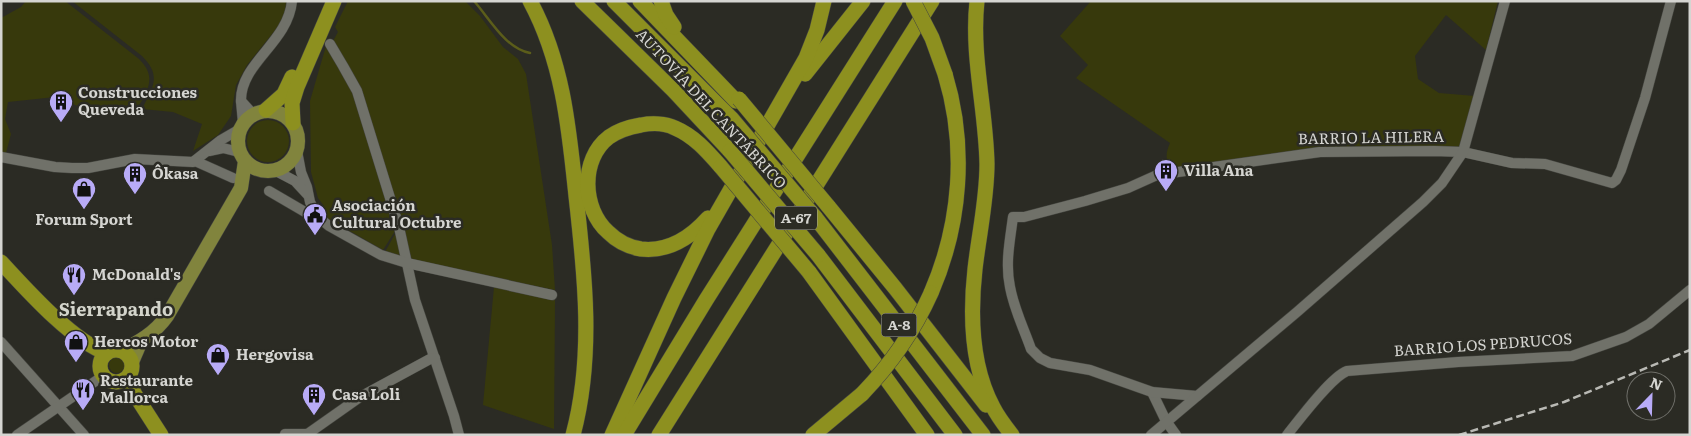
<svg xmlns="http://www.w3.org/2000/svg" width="1691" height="436" font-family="Literata,serif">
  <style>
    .green { fill: #37390c }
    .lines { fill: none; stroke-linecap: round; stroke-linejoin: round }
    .stream { stroke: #5b5d1a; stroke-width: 2.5 }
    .minor-casing { stroke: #454640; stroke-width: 11 }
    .major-casing { stroke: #454640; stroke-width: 15 }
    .highway-casing { stroke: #454640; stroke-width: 16 }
    .minor { stroke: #707169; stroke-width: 10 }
    .major { stroke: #81843d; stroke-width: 14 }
    .highway { stroke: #8d901f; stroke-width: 15 }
    .rail { stroke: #b9b9b4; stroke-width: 2.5; stroke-dasharray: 8 4; stroke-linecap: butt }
    .highway-bridge-casing { stroke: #454640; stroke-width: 16; stroke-linecap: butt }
    .highway-bridge { stroke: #8d901f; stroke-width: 15 }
    .labels { text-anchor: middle; stroke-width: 5; stroke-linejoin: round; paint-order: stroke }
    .shield { fill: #2b2b24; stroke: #a2a29d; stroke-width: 1 }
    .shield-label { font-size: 14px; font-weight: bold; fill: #d5d5d1 }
    .poi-label { font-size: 15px; font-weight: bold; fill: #d5d5d1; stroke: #2b2b24; text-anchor: start }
    .street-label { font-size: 15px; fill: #d5d5d1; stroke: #2b2b24 }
    .quarter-label { font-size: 18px; font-weight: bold; fill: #d3d4cb; stroke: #2b2b24 }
  </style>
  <rect width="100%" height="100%" fill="#2b2b24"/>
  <g class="green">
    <path d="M26 1H65L139 59C158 78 147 90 137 110L95 113 55 97 8 102 5 119 11 134 6 153 1 152V18L21 7Z"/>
    <path d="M72 1H286L285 18 247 65 236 85 231 116 218 135 193 151 202 124 173 112 142 109C153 87 162 76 142 56Z"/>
    <polygon points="348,1 465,1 480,16 503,47 518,59 526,74 552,245 555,290 412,260 397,210 333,41 338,32 335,27"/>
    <path d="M1091 1H1498L1486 50 1446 15 1415 56 1418 79 1439 93 1475 96 1461 147 1324 150 1174 171C1165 162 1165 154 1170 143L1076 78 1088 65 1060 36Z"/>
    <polygon points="326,46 352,90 395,231 383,250 324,216 320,212 324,206 318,198 311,172 310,101"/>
    <circle cx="268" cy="141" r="21"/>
    <polygon points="396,232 403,258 385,252"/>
    <polygon points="494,287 555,300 554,429 483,405"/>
    <circle cx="117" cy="365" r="8"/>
  </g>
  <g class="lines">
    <path class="stream" d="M474 1C490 19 505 48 530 53"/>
    <g class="minor-casing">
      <g id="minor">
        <polyline points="330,44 343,66 357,91 399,227 415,300 454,416 459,435"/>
        <path d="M241 101C240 63 288 43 292 1"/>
        <polyline points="243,123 241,101 253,114"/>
        <polyline points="209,151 223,148 239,152"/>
        <polyline points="297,151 301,172 307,187 310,202 317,216 329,226 381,255 407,263 552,295"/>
        <polyline points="1,157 55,167 72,168 88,168 135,159 193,162 221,140 240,129"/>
        <polyline points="195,161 233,178"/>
        <polyline points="274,170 295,181 307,194"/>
        <polyline points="269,191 305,212 310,214 315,212"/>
        <polyline points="1,342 84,435"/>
        <polyline points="1152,392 1166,421 1176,435"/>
        <path d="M1197 396 1152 392 1090 370 1050 363 1040 358 1031 349C1024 329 1014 309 1010 287 1005 264 1010 240 1013 217H1024L1085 201 1128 188 1157 175 1320 152 1434 151 1463 152 1512 163 1545 164 1612 183 1616 180 1621 170 1645 98 1671 1"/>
        <polyline points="285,434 307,434"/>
        <polyline points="17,435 103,376"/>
        <polyline points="306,435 360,397 430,359 435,358"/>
        <polyline points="1151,435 1297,312 1423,202 1442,183 1463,152 1505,1"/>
        <path d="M1287 435C1299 420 1331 377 1347 371L1458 362 1572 356 1626 337 1649 324 1690 290"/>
      </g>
    </g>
    <g class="major-casing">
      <g id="major">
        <circle cx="268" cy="141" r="30"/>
        <path d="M121 351C139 342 155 333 167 316L241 188 245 161"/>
        <polyline points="132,362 141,341"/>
      </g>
    </g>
    <g class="highway-casing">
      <g id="highway">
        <path d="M530 1C563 62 569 128 576 196 585 275 594 357 573 435"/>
        <polyline points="582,1 673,90 730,151"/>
        <polyline points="614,1 732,119"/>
        <polyline points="640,1 736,101"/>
        <polyline points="661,1 666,15 674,27"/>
        <path d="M977 1C971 56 986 109 987 164 987 199 979 234 975 269 970 314 971 366 993 407 998 417 1005 426 1012 435"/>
        <polyline points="805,74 863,1"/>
        <polyline points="266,110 284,94 292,77"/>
        <polyline points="293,123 292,103 297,87 334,1"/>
        <polyline points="828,206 895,288 986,405"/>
        <polyline points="815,217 983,435"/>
        <path d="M708 218C691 237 668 252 641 249 628 247 618 242 608 232 582 209 580 159 609 137 619 130 629 127 641 125 651 123 665 123 675 128 694 136 707 151 721 167"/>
        <polyline points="818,255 955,435"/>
        <path d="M1 262C26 289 73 342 107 353"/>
        <polyline points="809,272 927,435"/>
        <path d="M931 293C961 224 967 146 945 74"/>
        <circle cx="116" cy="366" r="16"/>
        <polyline points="129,376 134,393 161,435"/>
        <polyline points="612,435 674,298 708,229 806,58 817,30 824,1"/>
        <polyline points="624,435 706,300 895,1"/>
        <polyline points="659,435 932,1"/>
        <polyline points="813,435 862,394"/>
      </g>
    </g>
    <use href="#minor" class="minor"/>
    <use href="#major" class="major"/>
    <use href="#highway" class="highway"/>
    <polyline class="rail" points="1459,435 1564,402 1690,350"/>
    <g class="highway-bridge-casing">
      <g id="highway-bridge">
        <polyline points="913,1 932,38 945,74"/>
        <polyline points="739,99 828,206"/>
        <polyline points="732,119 815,217"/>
        <polyline points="730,151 818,255"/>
        <polyline points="721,167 809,272"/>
        <path d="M862 394C891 364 914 331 931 293"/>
      </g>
    </g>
    <use href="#highway-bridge" class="highway-bridge"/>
  </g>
  <defs>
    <g id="building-pin" transform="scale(1.25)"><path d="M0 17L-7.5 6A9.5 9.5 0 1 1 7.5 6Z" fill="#b8abf7" stroke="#2b2b24"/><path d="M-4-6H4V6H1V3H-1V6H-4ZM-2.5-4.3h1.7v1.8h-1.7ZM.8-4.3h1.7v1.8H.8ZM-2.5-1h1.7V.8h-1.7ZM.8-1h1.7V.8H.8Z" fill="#111"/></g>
    <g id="shop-pin" transform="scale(1.25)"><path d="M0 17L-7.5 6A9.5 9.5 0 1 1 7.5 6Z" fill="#b8abf7" stroke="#2b2b24"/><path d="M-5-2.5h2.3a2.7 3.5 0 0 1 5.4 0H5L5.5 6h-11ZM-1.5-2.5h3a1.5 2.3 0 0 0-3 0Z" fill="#111"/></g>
    <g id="civic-pin" transform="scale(1.25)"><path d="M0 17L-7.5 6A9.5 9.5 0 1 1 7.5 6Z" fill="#b8abf7" stroke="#2b2b24"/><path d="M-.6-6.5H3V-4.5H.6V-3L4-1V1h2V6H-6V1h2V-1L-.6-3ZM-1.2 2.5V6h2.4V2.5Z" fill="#111"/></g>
    <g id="restaurant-pin" transform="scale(1.25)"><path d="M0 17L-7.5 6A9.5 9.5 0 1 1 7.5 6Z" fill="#b8abf7" stroke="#2b2b24"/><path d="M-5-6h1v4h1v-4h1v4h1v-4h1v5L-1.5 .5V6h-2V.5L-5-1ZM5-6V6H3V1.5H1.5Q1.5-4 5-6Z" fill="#111"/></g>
  </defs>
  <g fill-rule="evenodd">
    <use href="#building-pin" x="61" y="102"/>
    <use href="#building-pin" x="1166" y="171"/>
    <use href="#building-pin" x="135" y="174"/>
    <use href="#shop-pin" x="84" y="189"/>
    <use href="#civic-pin" x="315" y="215"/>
    <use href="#restaurant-pin" x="74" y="275"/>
    <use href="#shop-pin" x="76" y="342"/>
    <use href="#shop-pin" x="218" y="355"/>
    <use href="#restaurant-pin" x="83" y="390"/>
    <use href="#building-pin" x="314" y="395"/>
  </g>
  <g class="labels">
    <g class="shield">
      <rect x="775" y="206.5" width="42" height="23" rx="4"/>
      <rect x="881.5" y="313.5" width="35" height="23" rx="4"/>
    </g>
    <g class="shield-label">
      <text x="796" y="223">A-67</text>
      <text x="899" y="330">A-8</text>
    </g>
    <g class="poi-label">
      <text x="78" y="98">Construcciones<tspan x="78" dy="17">Queveda</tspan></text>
      <text x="1184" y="176">Villa Ana</text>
      <text x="152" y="179">Ôkasa</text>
      <text x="332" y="211">Asociación<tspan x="332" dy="17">Cultural Octubre</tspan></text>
      <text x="84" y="225" text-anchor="middle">Forum Sport</text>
      <text x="92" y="280">McDonald's</text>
      <text x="94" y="347">Hercos Motor</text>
      <text x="236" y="360">Hergovisa</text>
      <text x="100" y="386">Restaurante<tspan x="100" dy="17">Mallorca</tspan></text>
      <text x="332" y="400">Casa Loli</text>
    </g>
    <g class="street-label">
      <text transform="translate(711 109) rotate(47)" y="5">AUTOVÍA DEL CANTÁBRICO</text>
      <text transform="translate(1371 138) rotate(-1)" y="5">BARRIO LA HILERA</text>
      <text transform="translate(1483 345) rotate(-4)" y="5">BARRIO LOS PEDRUCOS</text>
    </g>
    <g class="quarter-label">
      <text x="116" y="316">Sierrapando</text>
    </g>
  </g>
  <rect width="1691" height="436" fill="none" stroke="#d5d5d1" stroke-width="5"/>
  <g transform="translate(1651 396) rotate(23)"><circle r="24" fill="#2b2b24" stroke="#6f6f69"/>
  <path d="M0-4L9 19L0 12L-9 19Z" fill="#b8abf7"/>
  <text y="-8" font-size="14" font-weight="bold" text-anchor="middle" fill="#d5d5d1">N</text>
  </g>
</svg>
